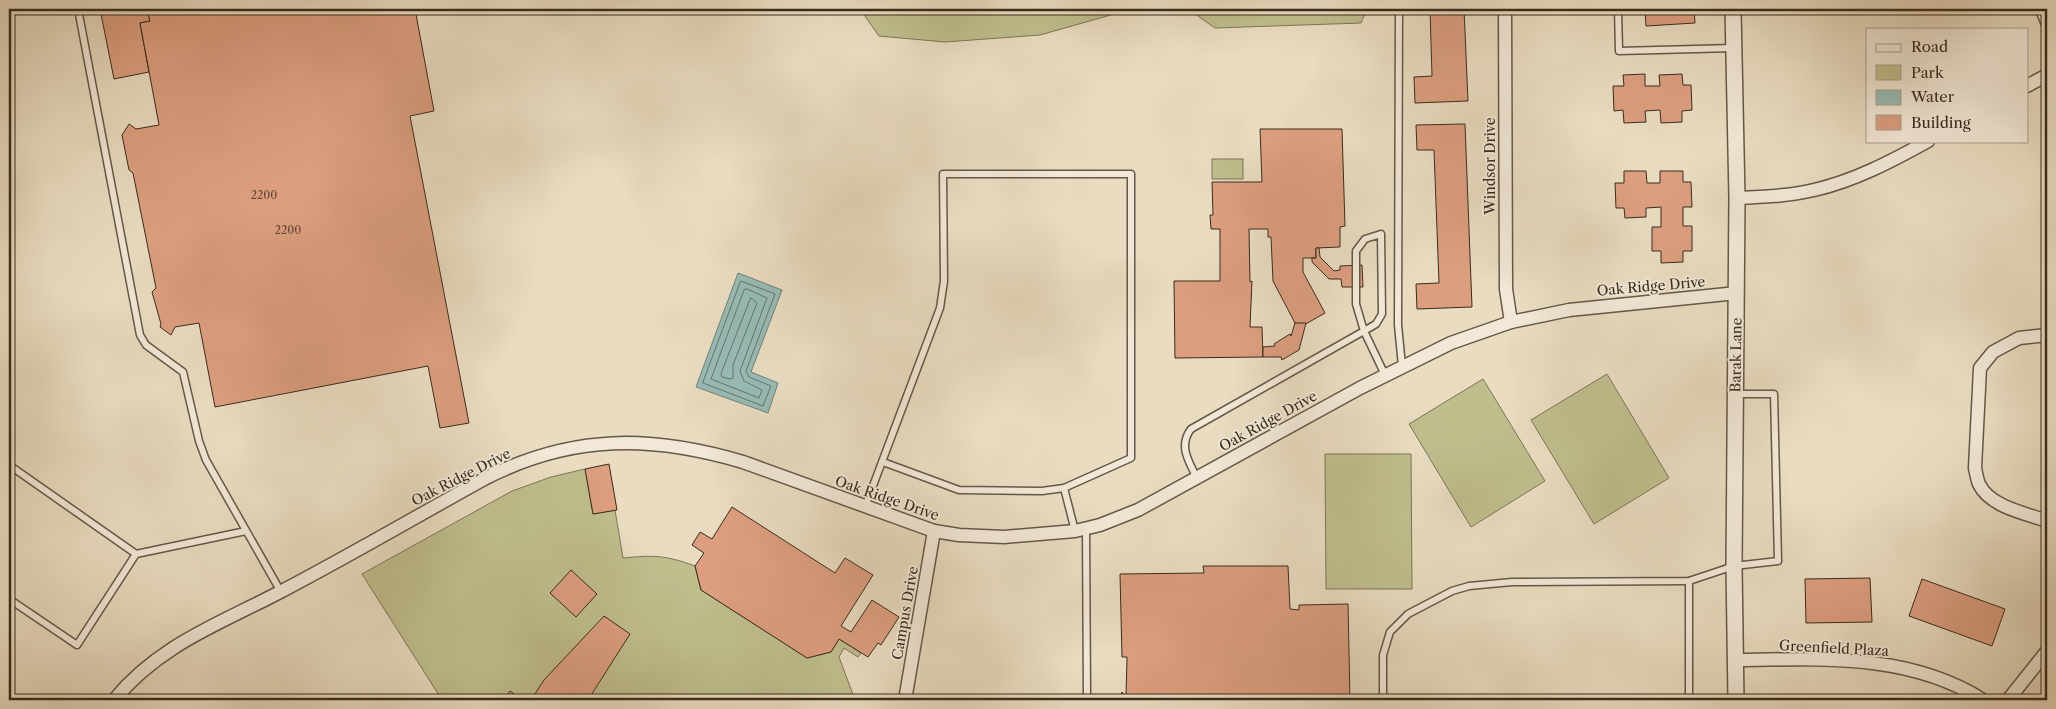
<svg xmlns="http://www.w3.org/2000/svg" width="2056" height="709" font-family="'Libre Caslon Text',serif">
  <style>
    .green { fill: #bfbe8d; stroke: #7c7556 }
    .water { fill: #97bbb5; stroke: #718279 }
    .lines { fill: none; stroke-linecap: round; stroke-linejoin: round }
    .shore { stroke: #68746a; stroke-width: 1 }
    .building { fill: #dc9e7f; stroke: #392c1e }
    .service-casing { stroke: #655847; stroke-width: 9 }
    .minor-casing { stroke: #655847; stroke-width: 15 }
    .tertiary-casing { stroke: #655847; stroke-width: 18 }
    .service { stroke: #f1e8d7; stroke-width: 6 }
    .minor { stroke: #f1e8d7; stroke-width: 12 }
    .tertiary { stroke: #f1e8d7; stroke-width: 15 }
    .labels { text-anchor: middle; stroke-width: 4; stroke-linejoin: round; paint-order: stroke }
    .number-label { font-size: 11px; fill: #624836 }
    .street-label { font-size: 14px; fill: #392c1e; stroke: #f1e8d7 }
  </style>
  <rect width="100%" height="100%" fill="#e9dcc1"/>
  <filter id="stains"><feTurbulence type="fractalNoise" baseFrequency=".004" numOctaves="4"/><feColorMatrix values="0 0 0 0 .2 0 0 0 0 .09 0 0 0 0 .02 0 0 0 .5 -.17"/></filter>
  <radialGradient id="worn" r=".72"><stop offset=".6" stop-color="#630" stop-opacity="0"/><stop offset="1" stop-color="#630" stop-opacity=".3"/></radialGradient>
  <g class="green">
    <polygon points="860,9 1132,9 1040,35 945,42 879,36"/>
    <polygon points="1195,9 1367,9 1361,23 1215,28 1195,14"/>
    <rect x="1212" y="159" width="31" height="20"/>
    <polygon points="1607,374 1669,478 1594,524 1531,420"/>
    <polygon points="1483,379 1545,481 1471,527 1409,424"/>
    <polygon points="1325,454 1411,454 1412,589 1326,589"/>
    <path d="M585 469 593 514 615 510 623 558C654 555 665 555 695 566L701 590 807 658 831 652 839 639 861 653 858 657 844 648 839 657 855 700H442L362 574 512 491 551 477Z"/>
  </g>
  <polygon class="water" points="738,273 782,290 751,372 778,383 768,413 696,387"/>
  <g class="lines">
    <g class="shore">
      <polygon points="741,281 775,294 746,371 749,377 771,386 763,406 703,383"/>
      <polygon points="747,289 767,298 740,371 744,381 762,390 759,398 711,379 744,290"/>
      <polygon points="751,298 757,303 733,365 733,378 730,379 722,377 721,374"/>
    </g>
  </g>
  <g class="building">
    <polygon points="100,9 147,9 150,21 140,23 149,72 114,79"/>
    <polygon points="147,9 194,9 194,12 213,9 415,9 434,111 410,116 469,423 440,428 428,366 215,407 199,323 175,327 171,335 160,327 161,324 152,292 156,288 133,173 129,170 122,135 129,124 136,129 159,125 140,23 150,21"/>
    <polygon points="1430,9 1464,9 1468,101 1415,103 1414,77 1432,76"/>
    <polygon points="1645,9 1694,9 1695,23 1646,26"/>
    <polygon points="1645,74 1645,86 1660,86 1659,75 1682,74 1683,85 1691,85 1692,110 1682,111 1682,122 1661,123 1660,110 1645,111 1646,122 1624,123 1623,110 1614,111 1613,86 1624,86 1623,75"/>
    <polygon points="1465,124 1472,307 1417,309 1416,284 1439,283 1434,150 1417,150 1416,125"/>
    <polygon points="1260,129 1342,129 1345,226 1340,227 1340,247 1316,248 1316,258 1303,258 1303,272 1325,313 1304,325 1295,323 1273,281 1271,237 1268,237 1268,229 1249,229 1250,282 1252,281 1250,327 1262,327 1263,357 1175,358 1174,281 1220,281 1220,229 1211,229 1210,215 1213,215 1212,182 1262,182"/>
    <polygon points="1624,171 1646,171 1647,183 1660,183 1660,171 1683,171 1683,182 1691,182 1692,207 1683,207 1683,226 1692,226 1692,251 1683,251 1683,262 1661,263 1661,251 1652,251 1652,227 1661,227 1661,207 1646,208 1646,217 1625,218 1624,208 1616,208 1615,183 1624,183"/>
    <polygon points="1316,248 1319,248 1320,257 1334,271 1340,270 1340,266 1362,265 1363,287 1342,287 1341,279 1329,279 1312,262 1312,258 1316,258"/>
    <polygon points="1295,323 1306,323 1299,350 1282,360 1281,357 1263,357 1263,347 1275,346 1274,344 1290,334 1291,336"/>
    <polygon points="609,464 617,510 593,514 585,469"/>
    <polygon points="732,507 835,573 845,558 873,575 841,626 851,632 872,600 899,617 881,645 878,643 868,657 839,639 831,652 807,658 701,590 695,566 704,553 692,545 700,532 712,539"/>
    <polygon points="1203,566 1288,566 1290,609 1299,610 1299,605 1348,604 1350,700 1118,700 1122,692 1126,696 1127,657 1122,657 1120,574 1204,573"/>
    <polygon points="571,570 597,594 576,617 550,593"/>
    <polygon points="1870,578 1872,622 1806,623 1805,579"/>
    <polygon points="1922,579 2005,609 1992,646 1909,616"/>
    <polygon points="604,616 630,634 588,700 531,700 544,680"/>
    <polygon points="510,691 521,699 520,700 504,700"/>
  </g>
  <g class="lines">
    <g class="service-casing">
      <g id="service">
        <polyline points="78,9 140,335 146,345 183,372 199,441 206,460 281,592"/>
        <polyline points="1399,9 1398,325 1402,366"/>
        <polyline points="1618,9 1619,51 1734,48"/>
        <polyline points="9,465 136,554"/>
        <path d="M1197 478C1189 462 1178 446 1191 429L1364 331 1376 324 1382 314 1381 234 1365 239 1356 251V304L1364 331 1385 375"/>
        <polyline points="1064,488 1075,531"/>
        <polyline points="865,507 940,308 944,281 943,174 1131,174 1131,458 1064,488 1042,491 959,490 883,462"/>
        <polyline points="1086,529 1087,700"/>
        <polyline points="1689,581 1689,700"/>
        <polyline points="9,599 77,645 136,554 246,531"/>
        <polyline points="1383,700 1383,655 1390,632 1408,614 1452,591 1469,586 1512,582 1689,581 1734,566 1778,561 1774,394 1735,394"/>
      </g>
    </g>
    <g class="minor-casing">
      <g id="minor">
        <polyline points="1505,9 1506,289 1511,322"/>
        <polyline points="2042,9 2047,22"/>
        <polyline points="2027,86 2047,75"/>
        <path d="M1737 198C1763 197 1788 196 1814 190 1854 181 1892 161 1928 141"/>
        <path d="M2047 335 2019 338 1993 352 1980 368 1975 468C1976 473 1977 479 1979 484 1990 507 2025 513 2047 521"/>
        <path d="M1736 660C1821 659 1909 653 1983 700"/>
        <path d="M114 700C159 645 219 624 280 592 349 556 417 516 486 478 573 434 651 435 743 462L934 531 959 535 1004 537 1075 531 1100 525 1138 510 1360 388 1451 343 1511 322 1569 310 1737 293"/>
        <polyline points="905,700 934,531"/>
        <polyline points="2008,700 2047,651"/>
      </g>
    </g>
    <g class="tertiary-casing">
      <polyline id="tertiary" points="1733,9 1737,198 1734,566 1736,700"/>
    </g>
    <use href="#service" class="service"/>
    <use href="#minor" class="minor"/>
    <use href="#tertiary" class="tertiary"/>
  </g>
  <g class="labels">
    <g class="number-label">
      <text x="264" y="199">2200</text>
      <text x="288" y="234">2200</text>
    </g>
    <g class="street-label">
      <text transform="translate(1490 166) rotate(-90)" y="5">Windsor Drive</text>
      <text transform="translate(1651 286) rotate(-5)" y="5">Oak Ridge Drive</text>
      <text transform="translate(1736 355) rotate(-89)" y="5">Barak Lane</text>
      <text transform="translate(1268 421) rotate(-29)" y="5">Oak Ridge Drive</text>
      <text transform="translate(461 477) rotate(-27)" y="5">Oak Ridge Drive</text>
      <text transform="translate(887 498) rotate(19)" y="5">Oak Ridge Drive</text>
      <text transform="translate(905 613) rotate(-80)" y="5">Campus Drive</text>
      <text transform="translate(1834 648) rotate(3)" y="5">Greenfield Plaza</text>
    </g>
  </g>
  <rect width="2056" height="709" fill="none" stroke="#e9dcc1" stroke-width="30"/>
  <rect x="10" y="10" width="2036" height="689" fill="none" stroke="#392c1e" stroke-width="2.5"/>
  <rect x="15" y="15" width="2026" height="679" fill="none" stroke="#392c1e"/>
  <rect x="1866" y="28" width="162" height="115" fill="#f1e8d7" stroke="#a79d8d"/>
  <rect x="1876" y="44" width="25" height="8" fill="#f1e8d7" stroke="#a79d8d"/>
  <text x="1911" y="52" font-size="15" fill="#392c1e">Road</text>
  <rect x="1876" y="65" width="25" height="15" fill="#bfbe8d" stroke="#a79d8d"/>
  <text x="1911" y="78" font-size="15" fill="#392c1e">Park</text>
  <rect x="1876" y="90" width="25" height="15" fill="#97bbb5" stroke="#a79d8d"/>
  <text x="1911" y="102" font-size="15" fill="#392c1e">Water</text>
  <rect x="1876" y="115" width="25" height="15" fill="#dc9e7f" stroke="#a79d8d"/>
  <text x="1911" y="128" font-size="15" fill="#392c1e">Building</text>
  <rect width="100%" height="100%" filter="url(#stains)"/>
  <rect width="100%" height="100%" fill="url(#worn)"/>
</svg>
